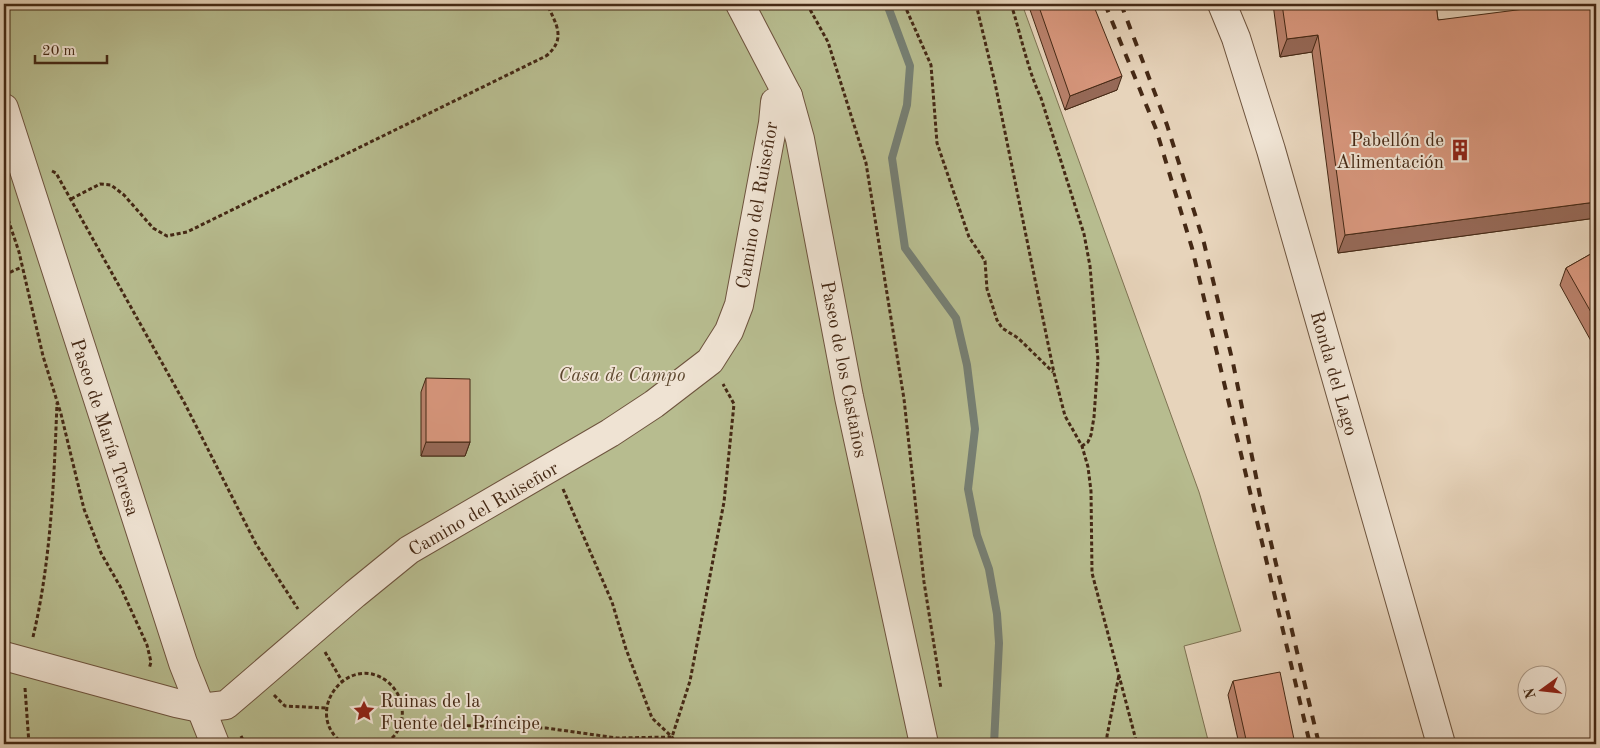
<svg xmlns="http://www.w3.org/2000/svg" width="1600" height="748" font-family="'Old Standard TT',serif">
  <style>
    .green { fill: #b7bc8f; stroke: #7e7252 }
    .lines { fill: none; stroke-linecap: round; stroke-linejoin: round }
    .stream { stroke: #767f73; stroke-width: 8 }
    .minor-casing { stroke: #6e543e; stroke-width: 30 }
    .path { stroke: #452915; stroke-width: 3; stroke-dasharray: 4 2.5; stroke-linecap: butt }
    .minor { stroke: #efe3d3; stroke-width: 28 }
    .rail { stroke: #452915; stroke-width: 4; stroke-dasharray: 9 9; stroke-linecap: butt }
    .wall { fill: #b9816b; stroke: #452915 }
    .shaded-wall { fill: #966957; stroke: #452915 }
    .building { fill: #d7967c; stroke: #452915 }
    .labels { text-anchor: middle; stroke-width: 4; stroke-linejoin: round; paint-order: stroke }
    .poi-label { font-size: 19px; fill: #452915; stroke: #efe3d3; text-anchor: end }
    .street-label { font-size: 19px; fill: #452915; stroke: #efe3d3 }
    .park-label { font-size: 19px; font-style: italic; fill: #5c462d; stroke: #efe3d3 }
  </style>
  <rect width="100%" height="100%" fill="#e7d4bb"/>
  <filter id="stains"><feTurbulence type="fractalNoise" baseFrequency=".004" numOctaves="4"/><feColorMatrix values="0 0 0 0 .2 0 0 0 0 .09 0 0 0 0 .02 0 0 0 .5 -.17"/></filter>
  <radialGradient id="worn" r=".72"><stop offset=".6" stop-color="#630" stop-opacity="0"/><stop offset="1" stop-color="#630" stop-opacity=".3"/></radialGradient>
  <polygon class="green" points="4,4 1022,4 1199,492 1241,631 1184,646 1209,744 4,744"/>
  <g class="lines">
    <polyline class="stream" points="887,4 910,66 907,105 892,158 905,248 956,318 967,365 975,429 968,489 977,535 989,569 997,614 999,643 994,744"/>
    <g class="minor-casing">
      <g id="minor">
        <polyline points="740,4 788,96 800,139 849,397 924,744"/>
        <polyline points="1222,4 1236,38 1271,150 1441,744"/>
        <polyline points="4,108 183,663 215,744"/>
        <polyline points="4,656 176,703 200,708 226,705 355,594 409,550 610,433 654,404 710,361 729,331 739,305 773,123 775,102 788,96"/>
      </g>
    </g>
    <g class="path">
      <polyline points="807,4 828,42 866,163 904,399 924,582 941,689"/>
      <polyline points="904,4 931,65 937,143 969,237 985,261 987,289 997,320 1002,328 1018,338 1053,372"/>
      <polyline points="976,4 995,83 1054,373 1065,416 1082,446 1088,467 1091,491 1092,573 1137,744"/>
      <path d="M1011 4C1021 35 1027 68 1041 98L1084 234 1090 266 1098 360 1094 417 1091 435 1088 442 1082 446"/>
      <polyline points="52,171 56,173 185,404 256,544 298,609"/>
      <path d="M71 199 100 184 111 185 124 195 153 228 167 236 187 232 546 56C567 39 556 24 547 4"/>
      <polyline points="4,207 19,252 43,356 61,414 84,509 101,553 121,588 147,645 151,662 149,669"/>
      <polyline points="4,275 22,267"/>
      <polyline points="563,489 612,602 626,649 652,718 672,737 676,744"/>
      <path d="M33 637C51 561 54 480 57 403"/>
      <polyline points="325,652 342,681"/>
      <polyline points="25,688 29,744"/>
      <polyline points="274,695 285,706 326,708"/>
      <polyline points="402,721 442,725 546,728 617,738 672,737 690,681 724,502 734,404 723,384"/>
      <polyline points="241,736 245,744"/>
      <path d="M344 744C300 714 348 650 388 682 396 689 401 698 402 708 404 723 397 736 385 744"/>
      <polyline points="1107,744 1107,736 1119,675"/>
    </g>
    <use href="#minor" class="minor"/>
    <g class="rail">
      <polyline points="1105,4 1156,129 1192,248 1310,744"/>
      <polyline points="1121,4 1167,125 1204,243 1233,363 1261,501 1319,744"/>
    </g>
  </g>
  <g class="wall">
    <polygon points="1028,4 1093,4 1117,90 1065,110"/>
    <polygon points="1273,4 1436,4 1438,20 1596,14 1596,218 1338,253 1312,52 1280,57"/>
    <polygon points="1596,251 1596,350 1560,285 1566,268"/>
    <polygon points="426,378 470,442 465,456 421,456 421,392"/>
    <polygon points="1233,681 1295,744 1239,744 1228,695"/>
  </g>
  <g class="shaded-wall">
    <polygon points="1318,35 1312,52 1280,57 1287,39"/>
    <polygon points="1122,76 1117,90 1065,110 1070,96"/>
    <polygon points="1596,202 1596,218 1338,253 1345,235"/>
    <polygon points="426,442 470,442 465,456 421,456"/>
  </g>
  <g class="building">
    <polygon points="1038,4 1093,4 1122,76 1070,96"/>
    <polygon points="1282,4 1436,4 1438,20 1564,4 1595,4 1596,14 1596,202 1345,235 1318,35 1287,39"/>
    <polygon points="1596,251 1596,321 1566,268"/>
    <polygon points="426,378 470,379 470,442 426,442"/>
    <polygon points="1280,672 1295,744 1247,744 1233,681"/>
  </g>
  <defs>
    <g id="building-bare" transform="scale(1.725)"><path d="M-4-6H4V6H1V3H-1V6H-4ZM-2.5-4.3h1.7v1.8h-1.7ZM.8-4.3h1.7v1.8H.8ZM-2.5-1h1.7V.8h-1.7ZM.8-1h1.7V.8H.8Z" fill="#8f2418" stroke="#efe3d3" stroke-width="2.5" paint-order="stroke"/></g>
    <g id="sight-bare" transform="scale(1.725)"><path d="M0-6L1.8-2.2L6-1.7L2.9 1.2L3.7 5.4L0 3.3L-3.7 5.4L-2.9 1.2L-6-1.7L-1.8-2.2Z" fill="#8f2418" stroke="#efe3d3" stroke-width="2.5" paint-order="stroke"/></g>
  </defs>
  <g fill-rule="evenodd">
    <use href="#building-bare" x="1460" y="150"/>
    <use href="#sight-bare" x="364" y="711"/>
  </g>
  <g class="labels">
    <g class="poi-label">
      <text x="1444" y="146">Pabellón de<tspan x="1444" dy="22">Alimentación</tspan></text>
      <text x="380" y="707" text-anchor="start">Ruinas de la<tspan x="380" dy="22">Fuente del Príncipe</tspan></text>
    </g>
    <g class="street-label">
      <text transform="translate(756 205) rotate(-80)" y="7">Camino del Ruiseñor</text>
      <text transform="translate(845 369) rotate(79)" y="7">Paseo de los Castaños</text>
      <text transform="translate(1335 373) rotate(74)" y="7">Ronda del Lago</text>
      <text transform="translate(106 427) rotate(72)" y="7">Paseo de María Teresa</text>
      <text transform="translate(483 508) rotate(-30)" y="7">Camino del Ruiseñor</text>
    </g>
    <g class="park-label">
      <text x="622" y="381">Casa de Campo</text>
    </g>
  </g>
  <rect width="1600" height="748" fill="none" stroke="#e7d4bb" stroke-width="20"/>
  <rect x="5" y="5" width="1590" height="738" fill="none" stroke="#452915" stroke-width="2.5"/>
  <rect x="10" y="10" width="1580" height="728" fill="none" stroke="#452915"/>
  <g transform="translate(1542 690) rotate(255)"><circle r="24" fill="#efe3d3" stroke="#ab9987"/>
  <path d="M0-4L9 19L0 12L-9 19Z" fill="#8f2418"/>
  <text y="-8" font-size="14" font-weight="bold" text-anchor="middle" fill="#452915">N</text>
  </g>
  <path d="M35 55v8h72v-8" fill="none" stroke="#452915" stroke-width="2.5"/>
  <text x="42" y="55" font-size="15" fill="#452915" stroke="#efe3d3" stroke-width="4" paint-order="stroke">20 m</text>
  <rect width="100%" height="100%" filter="url(#stains)"/>
  <rect width="100%" height="100%" fill="url(#worn)"/>
</svg>
